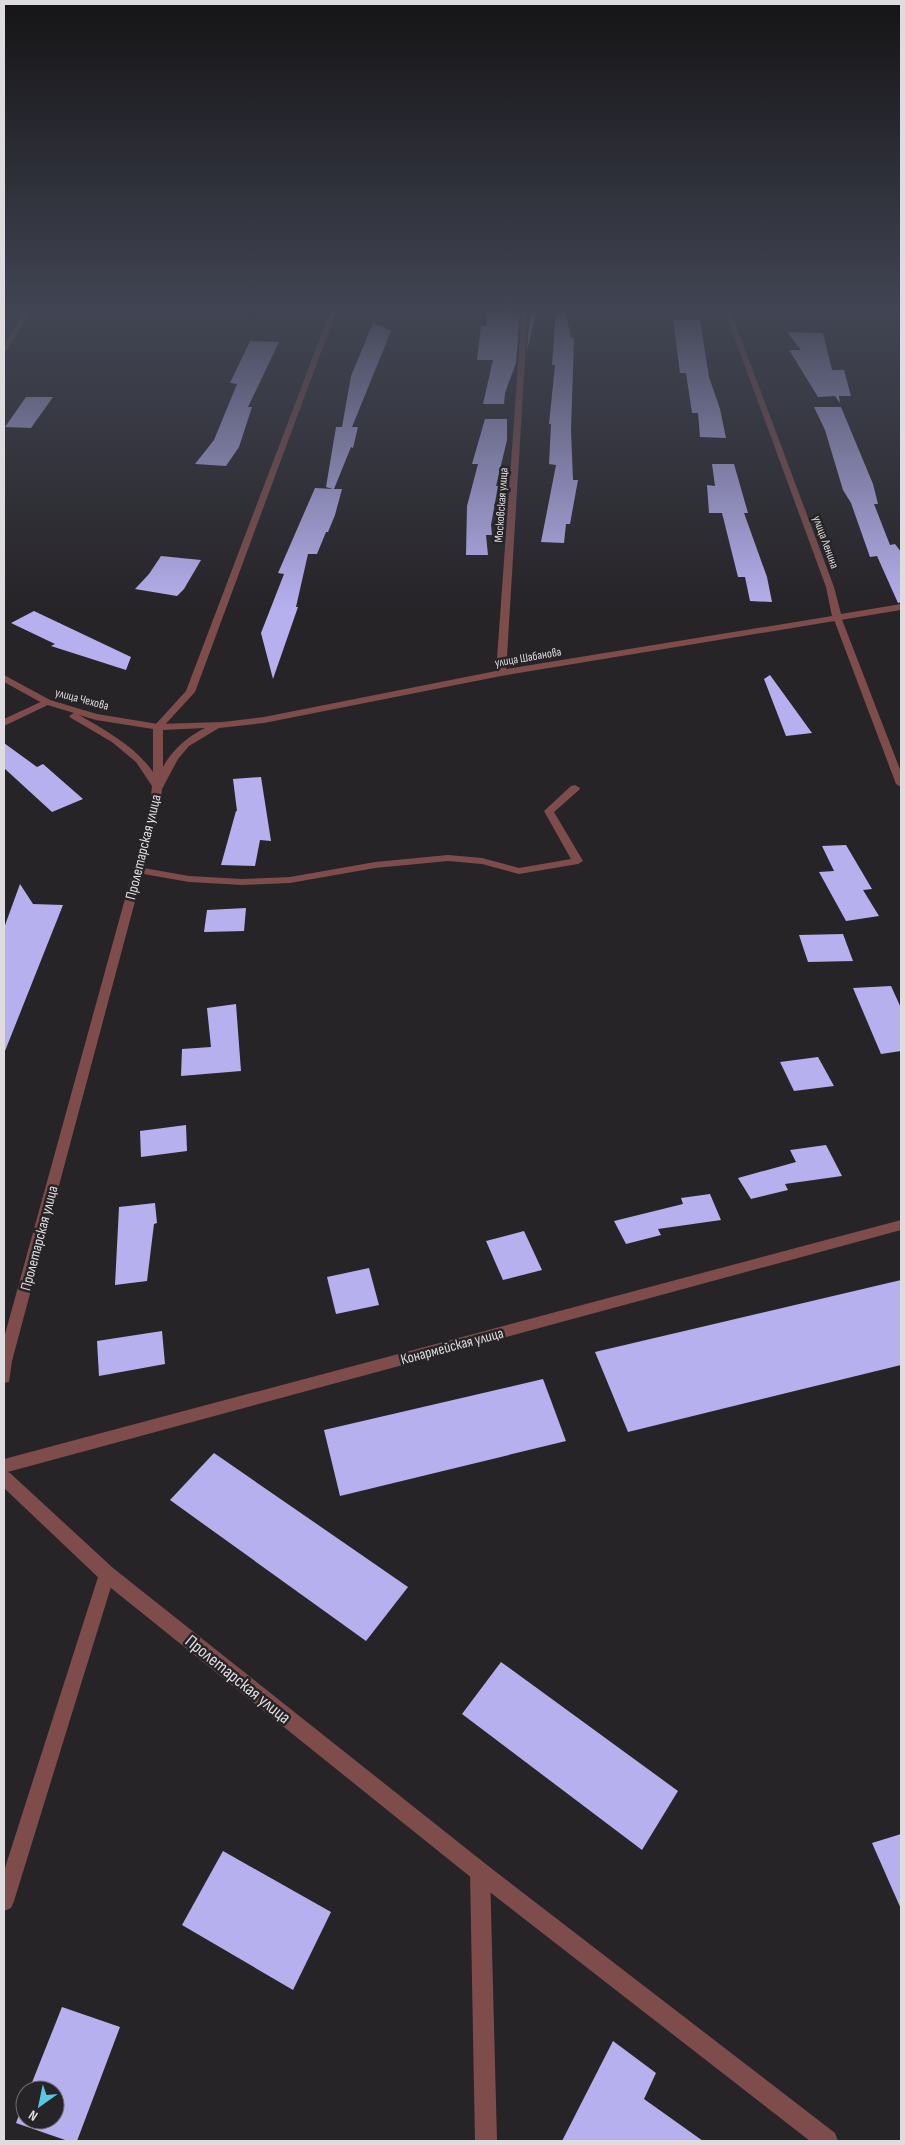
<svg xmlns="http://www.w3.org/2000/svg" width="905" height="2145" font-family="'Sofia Sans Condensed',sans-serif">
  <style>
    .building { fill: #b6b0ee }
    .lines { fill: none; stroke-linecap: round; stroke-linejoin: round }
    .service { fill: #7e4d4b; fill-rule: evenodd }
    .minor { fill: #7e4d4b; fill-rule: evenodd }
    .tertiary { fill: #7e4d4b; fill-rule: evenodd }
    .labels { text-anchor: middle; stroke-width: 5; stroke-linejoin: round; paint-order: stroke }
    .far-street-label { font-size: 12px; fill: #dedcdf; stroke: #272428 }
    .street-label { font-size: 15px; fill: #dedcdf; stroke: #272428 }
    .near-street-label { font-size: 18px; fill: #dedcdf; stroke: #272428 }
  </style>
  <rect width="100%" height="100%" fill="#272428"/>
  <g class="building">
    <polygon points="487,309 520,310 516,363 505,393 504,404 483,404 493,360 477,360 481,326 487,326"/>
    <polygon points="556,309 565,309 571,338 574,338 571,430 573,480 578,480 570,524 566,524 564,543 541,542 556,465 549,464 551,424 549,424 555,365 552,365"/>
    <polygon points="530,310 537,310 527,350"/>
    <polygon points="673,320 700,320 709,377 720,409 726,438 700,437 698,413 692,413 686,373 680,373"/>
    <polygon points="373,323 391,331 352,427 358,427 353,448 351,447 334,489 342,489 335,515 328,532 326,532 317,554 308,554 296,607 298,607 273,679 261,633 284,574 278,573 315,488 333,489 326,487 336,427 342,427 351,376"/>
    <polygon points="787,332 823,333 832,370 844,370 851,396 839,396 840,403 835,396 818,397 789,350 801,350"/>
    <polygon points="250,341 279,342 248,407 252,407 239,447 226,466 195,464 214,440 237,384 230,383"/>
    <polygon points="26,397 53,397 31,428 5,427"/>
    <polygon points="814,407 841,407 873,484 878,504 874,504 890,545 895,544 901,552 901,602 898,603 877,556 870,557 851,503 843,490 825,430"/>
    <polygon points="485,419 507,419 507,440 496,486 498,486 491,525 492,535 486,535 488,555 466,555 467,506 478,464 472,464"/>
    <polygon points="712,464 734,464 748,513 744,513 767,577 772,602 750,601 745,577 738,577 722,513 709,513 707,485 715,486"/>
    <polygon points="161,556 201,560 184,589 177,596 135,589 149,574"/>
    <polygon points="34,611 131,657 126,670 51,646 55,644 11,623"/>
    <polygon points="770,675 812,733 786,736 764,679"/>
    <polygon points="4,743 37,767 43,764 83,799 52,812 4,768"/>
    <polygon points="261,777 271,841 260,840 255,866 221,865 236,811 237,811 233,779"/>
    <polygon points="846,845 872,889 863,890 879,916 846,921 819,872 834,871 822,846"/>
    <polygon points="20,884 33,904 63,905 5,1051 4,928"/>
    <polygon points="246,908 244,931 204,932 207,910"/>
    <polygon points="843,934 853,961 808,962 799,935"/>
    <polygon points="891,986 901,1008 901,1051 881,1054 853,988"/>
    <polygon points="236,1004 241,1071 181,1076 182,1049 211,1047 207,1008"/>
    <polygon points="818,1057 834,1086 794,1091 780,1062"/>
    <polygon points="186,1125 187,1151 141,1157 140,1131"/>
    <polygon points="826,1145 842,1176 785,1184 788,1190 751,1199 738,1178 796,1162 790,1150"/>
    <polygon points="710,1194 721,1220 658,1229 661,1235 626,1244 614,1221 683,1204 681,1198"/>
    <polygon points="155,1203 157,1223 154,1224 147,1281 115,1285 119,1207"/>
    <polygon points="524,1231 542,1270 503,1280 486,1241"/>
    <polygon points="369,1268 379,1305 336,1314 327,1277"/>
    <polygon points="901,1280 901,1365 628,1432 595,1352"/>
    <polygon points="162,1331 165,1364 99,1376 97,1341"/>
    <polygon points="543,1379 566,1441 340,1496 324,1430"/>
    <polygon points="214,1453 408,1587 366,1641 170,1500"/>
    <polygon points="501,1662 678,1791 642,1850 462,1714"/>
    <polygon points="901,1834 901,1909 872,1843"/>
    <polygon points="223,1851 331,1912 293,1990 182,1925"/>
    <polygon points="62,2007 120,2027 77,2141 68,2141 16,2123 25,2099 25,2120 55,2120 55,2090 29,2090"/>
    <polygon points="613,2041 656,2073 644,2099 703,2141 562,2141"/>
  </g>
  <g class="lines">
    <g class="service">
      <polygon points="107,1566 113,1568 115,1574 14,1901 11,1908 4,1911 4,1871 99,1574 101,1568"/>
      <polygon points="480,1862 487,1865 490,1872 497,2141 475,2141 470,1872 473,1865"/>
    </g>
    <g class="minor">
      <polygon points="27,309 33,309 7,350 4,352 4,345"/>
      <polygon points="331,309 337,309 195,692 161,729 155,729 155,725 186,691"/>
      <polygon points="522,309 528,309 506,673 501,676 496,673"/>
      <polygon points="837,614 841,617 901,772 901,787 896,784 833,617"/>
      <polygon points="47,699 50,700 50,704 4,726 4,719"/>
      <polygon points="575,785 580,788 579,790 554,812 583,861 578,864 519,874 482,864 448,861 375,868 290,883 242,885 189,882 138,873 133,870 138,867 189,876 242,879 290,877 375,862 448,855 482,858 519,868 571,859 544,811 571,786"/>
      <polygon points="901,1220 901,1230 4,1473 4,1459"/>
    </g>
    <g class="tertiary">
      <path d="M724 309H730L834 587 841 614 901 604V610L501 676 264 723 219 728 189 746 178 759 162 789 160 808 12 1361 9 1382 4 1383V1338L150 808 152 786 136 762 112 742 71 718 69 716 74 713 44 704 4 682V675L50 700 97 714 158 724 223 722 264 717 501 670 832 616 826 587ZM79 715 96 720 153 729V772C134 745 106 731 79 715ZM205 728C187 737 173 749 163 767V730Z"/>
      <polygon points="4,1471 10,1473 113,1568 487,1865 835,2133 838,2141 810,2141 473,1879 101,1580 4,1488"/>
    </g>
  </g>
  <linearGradient id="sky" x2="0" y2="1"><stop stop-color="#151416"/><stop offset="0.51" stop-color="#414553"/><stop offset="1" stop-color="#414553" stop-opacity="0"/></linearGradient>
  <rect width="905" height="609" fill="url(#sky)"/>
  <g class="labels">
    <g class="far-street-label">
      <text transform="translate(501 505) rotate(-86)" y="4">Московская улица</text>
      <text transform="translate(826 542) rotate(70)" y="4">улица Ленина</text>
      <text transform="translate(528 657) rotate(-10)" y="4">улица Шабанова</text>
      <text transform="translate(82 699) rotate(15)" y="4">улица Чехова</text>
    </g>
    <g class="street-label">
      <text transform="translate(143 847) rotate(-76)" y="5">Пролетарская улица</text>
      <text transform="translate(39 1238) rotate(-75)" y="5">Пролетарская улица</text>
      <text transform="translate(452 1346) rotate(-15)" y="5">Конармейская улица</text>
    </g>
    <g class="near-street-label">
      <text transform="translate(238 1679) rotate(39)" y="6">Пролетарская улица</text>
    </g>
  </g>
  <rect width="905" height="2145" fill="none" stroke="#dedcdf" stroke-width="10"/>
  <g transform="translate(40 2105) rotate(213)"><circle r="24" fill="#272428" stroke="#706e71"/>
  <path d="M0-4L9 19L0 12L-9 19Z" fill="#57c9e2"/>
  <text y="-8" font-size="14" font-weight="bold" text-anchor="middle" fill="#dedcdf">N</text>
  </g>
</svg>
